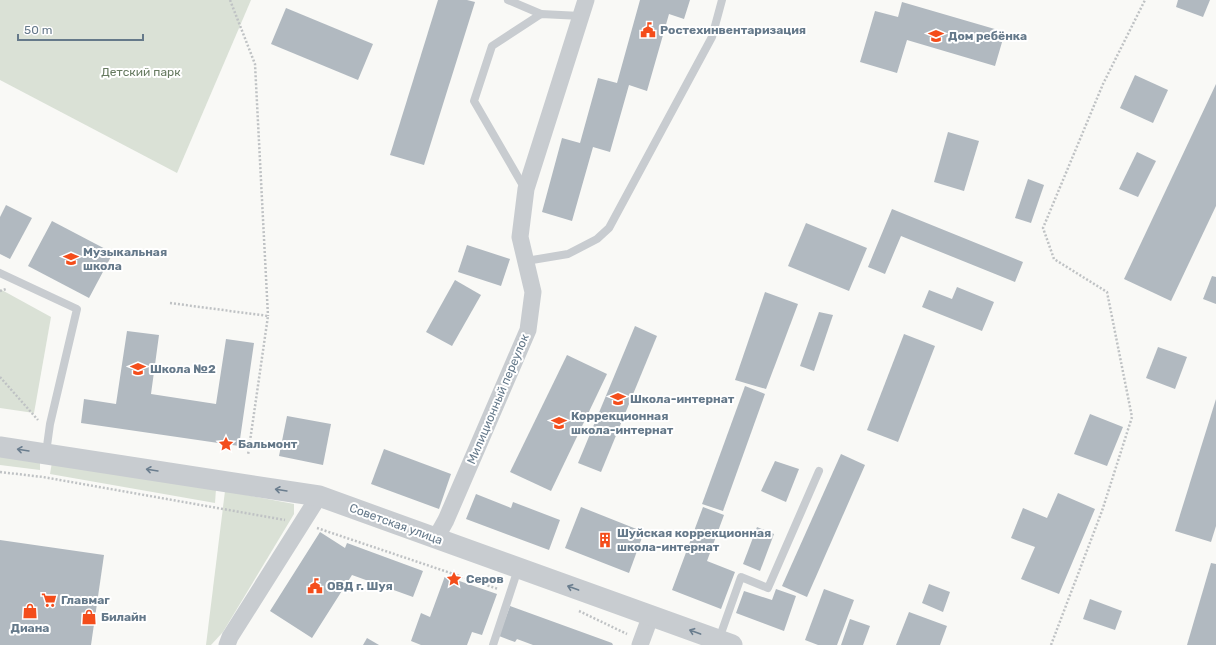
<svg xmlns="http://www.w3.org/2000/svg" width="1216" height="645" font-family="Rubik,sans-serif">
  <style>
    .green { fill: #dae1d6 }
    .building { fill: #b1b9c0 }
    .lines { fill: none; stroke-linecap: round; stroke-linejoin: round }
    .path { stroke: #bfc2c4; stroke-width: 2.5; stroke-dasharray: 2 2; stroke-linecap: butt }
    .service { stroke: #c8ccd0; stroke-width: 8 }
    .minor { stroke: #c8ccd0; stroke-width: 17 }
    .tertiary { stroke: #c8ccd0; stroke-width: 21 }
    .oneway { stroke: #6a7d8e }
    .labels { text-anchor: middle; stroke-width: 4; stroke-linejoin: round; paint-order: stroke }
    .poi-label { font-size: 12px; font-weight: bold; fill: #65798a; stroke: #fff; text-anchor: start }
    .park-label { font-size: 12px; fill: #667a60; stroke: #fff }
    .street-label { font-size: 12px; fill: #65798a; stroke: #fff }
  </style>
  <rect width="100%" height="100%" fill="#f9f9f6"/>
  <g class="green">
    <polygon points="0,0 251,0 177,173 0,80"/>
    <polygon points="0,289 51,317 34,413 0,408"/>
    <polygon points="0,454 40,460 40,470 0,465"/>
    <polygon points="52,462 216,489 215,503 50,474"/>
    <polygon points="225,491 294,504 294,514 223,632 211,645 206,645"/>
  </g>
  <g class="building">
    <polygon points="438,0 467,0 475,2 424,165 390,155"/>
    <polygon points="640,0 690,0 684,19 669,14 647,91 629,85 610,152 593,147 572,221 542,212 562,138 580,143 598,78 617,83"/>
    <polygon points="1178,0 1210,0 1203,17 1176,7"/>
    <polygon points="902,2 1005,32 995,66 907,40 897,73 860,62 875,11 898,17"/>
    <polygon points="286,8 373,44 358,80 271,44"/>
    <polygon points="1135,75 1168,90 1153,123 1120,108"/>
    <polygon points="1216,84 1216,206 1171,301 1124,279"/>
    <polygon points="948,132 979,141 964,191 934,182"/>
    <polygon points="1137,152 1156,161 1138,197 1119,189"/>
    <polygon points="1028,179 1044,185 1031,223 1015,218"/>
    <polygon points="6,205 32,218 10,259 0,254 0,217"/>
    <polygon points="892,209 1023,262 1015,282 901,236 885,274 868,267"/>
    <polygon points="52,221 113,253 89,298 28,266"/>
    <polygon points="806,223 867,248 849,291 788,266"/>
    <polygon points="467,245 510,259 501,286 458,272"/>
    <polygon points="1212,276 1216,277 1216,304 1203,299"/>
    <polygon points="455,280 481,295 452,346 426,332"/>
    <polygon points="957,287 994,302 982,331 922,307 929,290 952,299"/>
    <polygon points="765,292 798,304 766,389 735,380"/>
    <polygon points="819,312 833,315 814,371 800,366"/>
    <polygon points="635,326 657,336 601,472 578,463"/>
    <polygon points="127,331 159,335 151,394 216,404 226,339 254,343 239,446 81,423 84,399 116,404"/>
    <polygon points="904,334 935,346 898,442 867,430"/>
    <polygon points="1158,347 1187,357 1175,389 1146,378"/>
    <polygon points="567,355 607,374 551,491 510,472"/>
    <polygon points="745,386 765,394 723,511 702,504"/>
    <polygon points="1216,399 1216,526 1211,542 1175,531"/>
    <polygon points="1090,414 1123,427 1107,466 1074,454"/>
    <polygon points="287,416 331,424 323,465 279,456"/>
    <polygon points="384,449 451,474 439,509 371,484"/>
    <polygon points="841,454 865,465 807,597 782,586"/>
    <polygon points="775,461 799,469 786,502 761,491"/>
    <polygon points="1058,493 1095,509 1059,594 1021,579 1035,547 1011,538 1023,508 1047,518"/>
    <polygon points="476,494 511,508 513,502 560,520 549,550 466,519"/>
    <polygon points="581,507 644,532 629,573 565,548"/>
    <polygon points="703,507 724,515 707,561 735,572 721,609 672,590"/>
    <polygon points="757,527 774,534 760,571 743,564"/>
    <polygon points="320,532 345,548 347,543 423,571 413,597 352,575 312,638 270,611"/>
    <polygon points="0,540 104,555 91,645 0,645"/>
    <polygon points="1211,563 1216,564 1216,645 1187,645"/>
    <polygon points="445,576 497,594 482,635 472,632 467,645 421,645 411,641 421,613 430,617"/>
    <polygon points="929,584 950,592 943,612 922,603"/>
    <polygon points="776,589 796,596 784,631 736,613 744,591 772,600"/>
    <polygon points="824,589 854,600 837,645 818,645 805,640"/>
    <polygon points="1090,599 1122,611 1115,630 1083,619"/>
    <polygon points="510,606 612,643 613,645 533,645 517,639 515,642 499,636"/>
    <polygon points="909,612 947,626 940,645 896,645"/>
    <polygon points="850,619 870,626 863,645 841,645"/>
    <polygon points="367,638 379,645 363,645"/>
  </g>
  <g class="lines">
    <g class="path">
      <polyline points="230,0 255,64 268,316"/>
      <polyline points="0,291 6,289"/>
      <polyline points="170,303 268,316 248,455"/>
      <polyline points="0,377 38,420"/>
      <polyline points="0,472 43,477 285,520"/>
      <polyline points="317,528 498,589"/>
      <polyline points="579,611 627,634"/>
      <polyline points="1051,645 1102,511 1132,417 1107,292 1054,259 1043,228 1103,84 1145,0"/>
    </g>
    <g class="service">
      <polyline points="508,0 541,14"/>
      <polyline points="525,189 474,101 492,46 541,14 581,16"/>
      <polyline points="526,261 568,254 597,239 609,228 712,37 722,0"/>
      <polyline points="0,273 77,309 50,424 46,453"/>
      <polyline points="719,639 741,577 768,588 819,471"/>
      <polyline points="493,645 518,569"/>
    </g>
    <g class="minor">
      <polyline points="436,538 446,520 528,330 533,292 520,237 526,189 586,0"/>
      <polyline points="227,645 230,637 319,496"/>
      <polyline points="640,645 651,615"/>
    </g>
    <polyline class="tertiary" points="0,447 319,496 732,645"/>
  </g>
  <defs><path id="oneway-shaft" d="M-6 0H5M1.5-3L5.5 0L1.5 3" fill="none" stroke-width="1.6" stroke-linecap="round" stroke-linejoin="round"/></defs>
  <g class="oneway">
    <use href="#oneway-shaft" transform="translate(23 450) rotate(-171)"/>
    <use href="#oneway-shaft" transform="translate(152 470) rotate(-171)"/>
    <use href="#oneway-shaft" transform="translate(281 490) rotate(-171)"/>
    <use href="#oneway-shaft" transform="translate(573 588) rotate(-160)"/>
    <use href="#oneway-shaft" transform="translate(695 632) rotate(-160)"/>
  </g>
  <defs>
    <g id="civic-bare" transform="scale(1.2)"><path d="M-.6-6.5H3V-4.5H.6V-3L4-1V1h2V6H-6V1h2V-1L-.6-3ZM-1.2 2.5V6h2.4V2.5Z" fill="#f44d1b" stroke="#fff" stroke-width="2.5" paint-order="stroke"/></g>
    <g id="school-bare" transform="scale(1.2)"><path d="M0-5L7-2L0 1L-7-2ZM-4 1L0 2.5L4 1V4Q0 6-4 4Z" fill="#f44d1b" stroke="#fff" stroke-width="2.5" paint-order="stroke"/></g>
    <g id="sight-bare" transform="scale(1.2)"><path d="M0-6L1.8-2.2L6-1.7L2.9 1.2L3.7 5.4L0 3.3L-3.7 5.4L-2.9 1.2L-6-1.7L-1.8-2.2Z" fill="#f44d1b" stroke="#fff" stroke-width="2.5" paint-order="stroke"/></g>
    <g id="building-bare" transform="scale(1.2)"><path d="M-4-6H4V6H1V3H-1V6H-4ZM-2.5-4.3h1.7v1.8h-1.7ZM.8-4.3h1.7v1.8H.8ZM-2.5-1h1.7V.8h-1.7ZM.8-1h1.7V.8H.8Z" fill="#f44d1b" stroke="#fff" stroke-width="2.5" paint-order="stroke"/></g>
    <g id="supermarket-bare" transform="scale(1.2)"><path d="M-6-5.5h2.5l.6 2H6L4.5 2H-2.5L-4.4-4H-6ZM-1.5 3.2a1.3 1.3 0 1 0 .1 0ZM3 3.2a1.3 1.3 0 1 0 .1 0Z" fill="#f44d1b" stroke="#fff" stroke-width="2.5" paint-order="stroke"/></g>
    <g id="shop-bare" transform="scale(1.2)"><path d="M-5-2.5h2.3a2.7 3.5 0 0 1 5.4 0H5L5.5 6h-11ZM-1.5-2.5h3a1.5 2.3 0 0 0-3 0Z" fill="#f44d1b" stroke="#fff" stroke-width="2.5" paint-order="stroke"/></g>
  </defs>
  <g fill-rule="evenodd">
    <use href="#civic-bare" x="648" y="30"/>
    <use href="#school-bare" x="936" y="36"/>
    <use href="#school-bare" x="71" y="259"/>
    <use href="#school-bare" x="138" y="369"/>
    <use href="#school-bare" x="618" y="399"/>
    <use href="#school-bare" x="559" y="423"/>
    <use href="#sight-bare" x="226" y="444"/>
    <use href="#building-bare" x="605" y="540"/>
    <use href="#sight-bare" x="454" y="579"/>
    <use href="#civic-bare" x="315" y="586"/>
    <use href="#supermarket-bare" x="49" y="600"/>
    <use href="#shop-bare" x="30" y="611"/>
    <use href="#shop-bare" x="89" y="617"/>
  </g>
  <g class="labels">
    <g class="poi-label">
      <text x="660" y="34">Ростехинвентаризация</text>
      <text x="948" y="40">Дом ребёнка</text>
      <text x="83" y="256">Музыкальная<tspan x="83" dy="14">школа</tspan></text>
      <text x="150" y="373">Школа №2</text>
      <text x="630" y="403">Школа-интернат</text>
      <text x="571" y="420">Коррекционная<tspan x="571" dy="14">школа-интернат</tspan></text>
      <text x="238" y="448">Бальмонт</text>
      <text x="617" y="537">Шуйская коррекционная<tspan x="617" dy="14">школа-интернат</tspan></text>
      <text x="466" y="583">Серов</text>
      <text x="327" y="590">ОВД г. Шуя</text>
      <text x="61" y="604">Главмаг</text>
      <text x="101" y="621">Билайн</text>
      <text x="30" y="632" text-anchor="middle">Диана</text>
    </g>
    <g class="park-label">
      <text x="141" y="76">Детский парк</text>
    </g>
    <g class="street-label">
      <text transform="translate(498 399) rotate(-67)" y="4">Милиционный переулок</text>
      <text transform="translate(396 524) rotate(20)" y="4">Советская улица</text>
    </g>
  </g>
  <path d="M18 34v6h125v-6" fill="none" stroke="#65798a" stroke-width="2"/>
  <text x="24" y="34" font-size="12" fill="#65798a" stroke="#ffffff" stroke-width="3" paint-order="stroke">50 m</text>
</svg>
